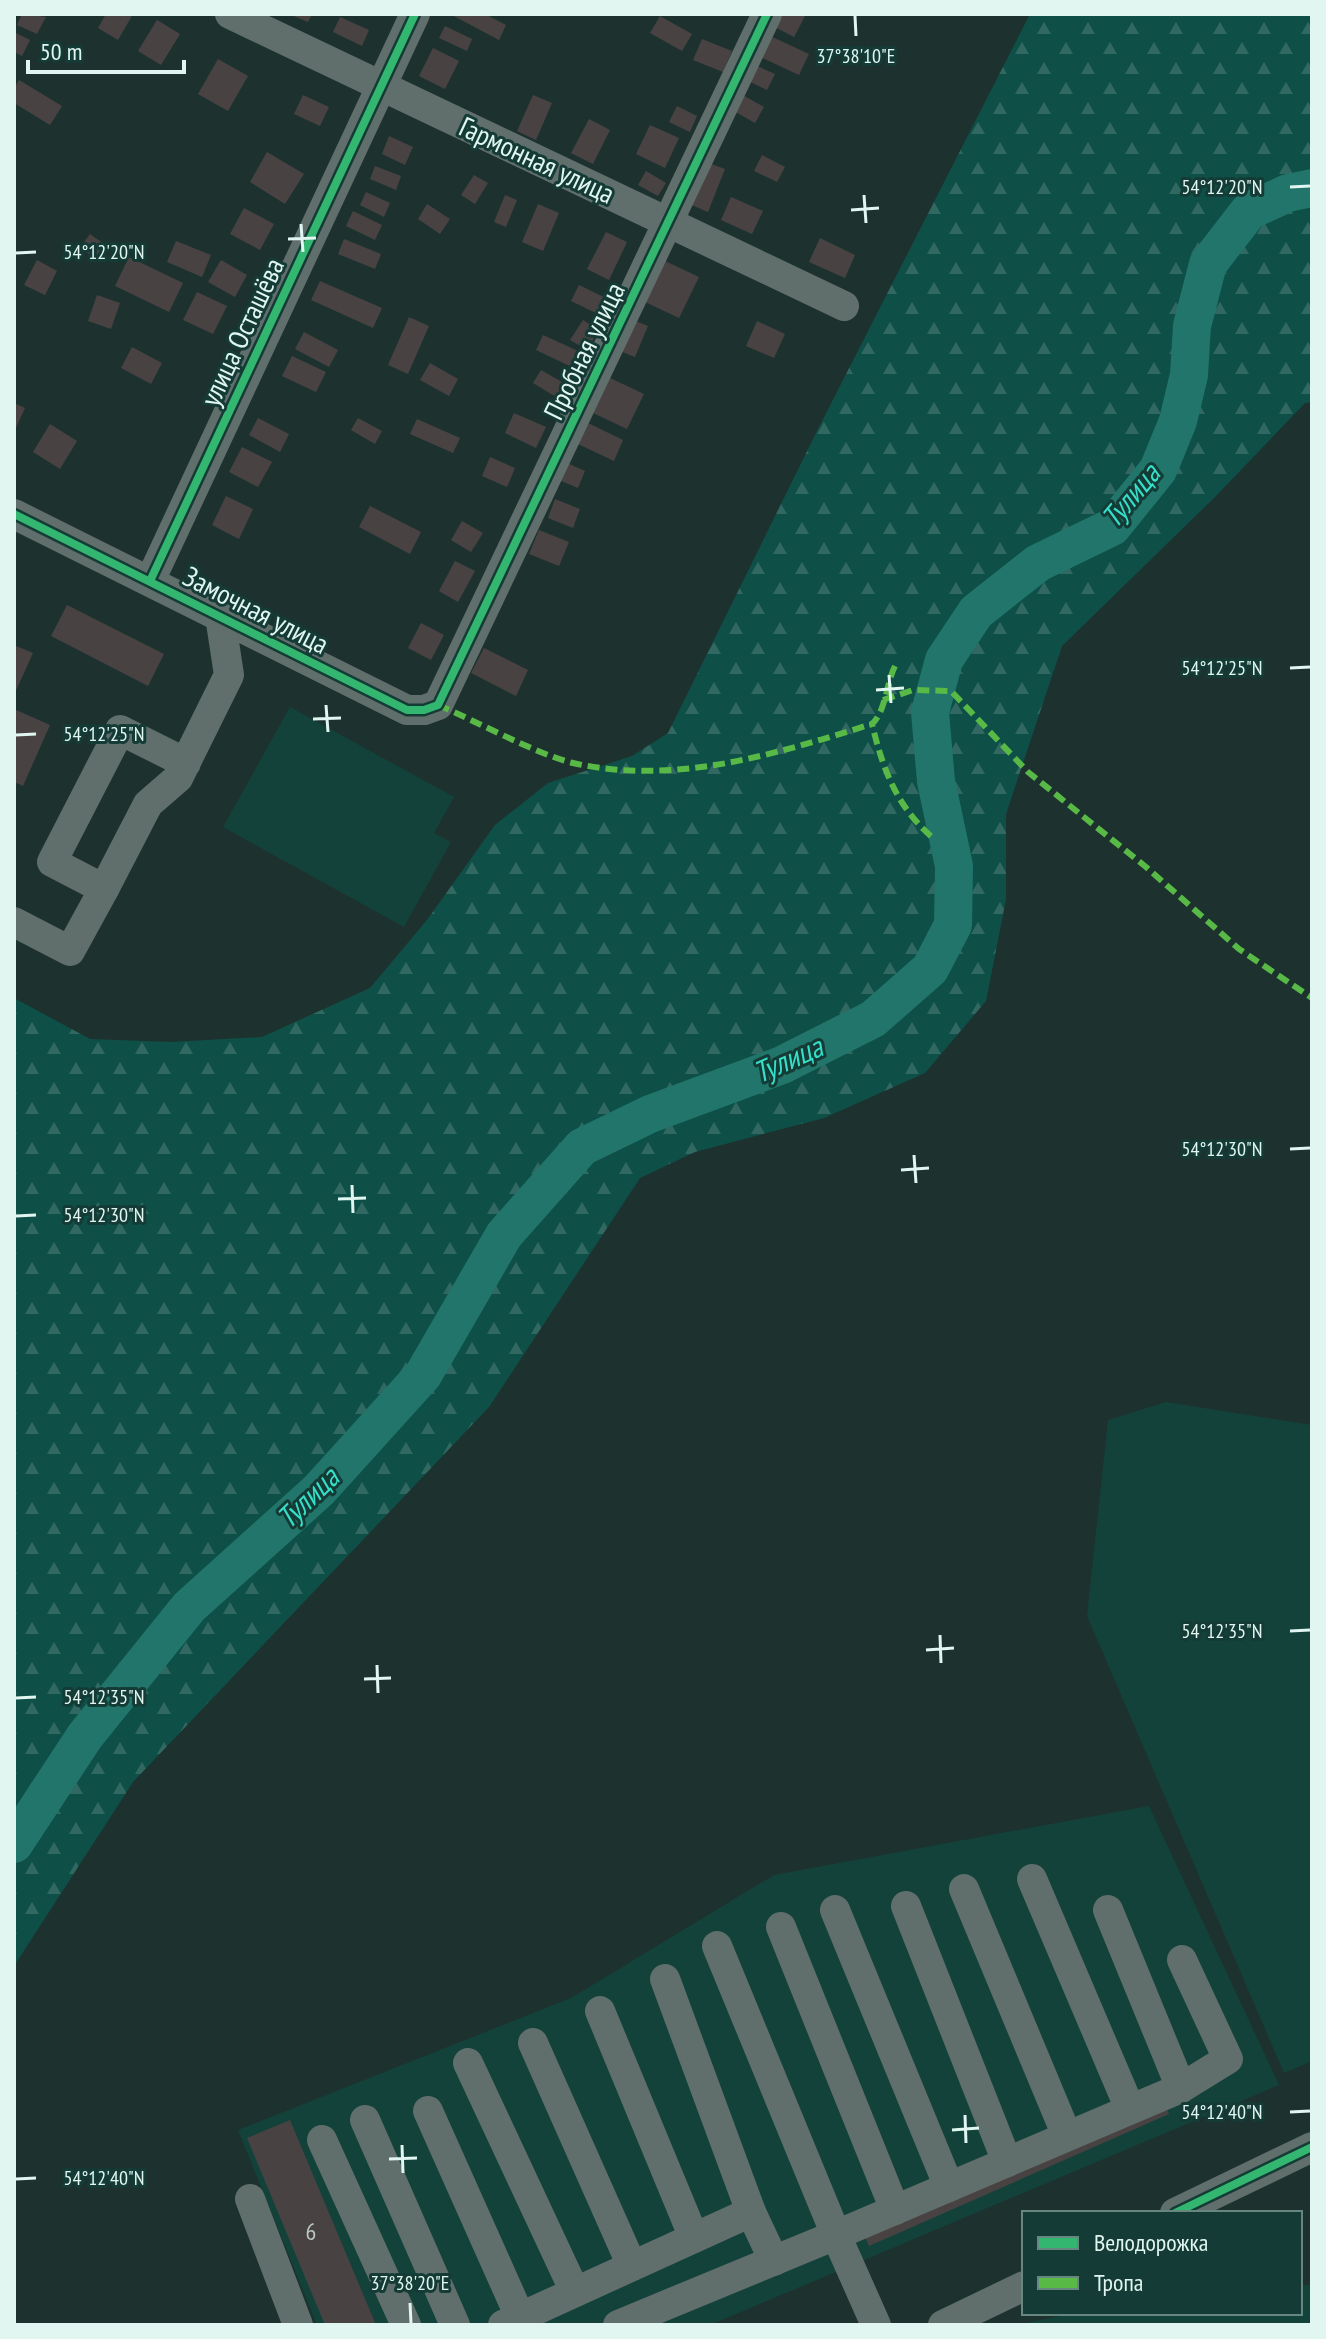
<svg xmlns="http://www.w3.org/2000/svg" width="1326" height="2339" font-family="'PT Sans Narrow',sans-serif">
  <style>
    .built { fill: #13423b }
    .forest { fill: url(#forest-firs) }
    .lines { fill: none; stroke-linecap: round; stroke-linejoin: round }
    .river { stroke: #21756a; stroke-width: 38 }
    .building { fill: #484342 }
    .minor { stroke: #606e6c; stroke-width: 30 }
    .quiet { stroke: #58b947; stroke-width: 6; stroke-dasharray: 12 6; stroke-linecap: butt }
    .cycleway-casing { stroke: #143b35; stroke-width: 13 }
    .cycleway { stroke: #33b770; stroke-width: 8 }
    .ticks { fill: none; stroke: #e1f6f1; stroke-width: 3 }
    .labels { text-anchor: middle; stroke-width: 6; stroke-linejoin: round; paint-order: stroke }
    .number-label { font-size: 24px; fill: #bbc9c5 }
    .street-label { font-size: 28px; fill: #e1f6f1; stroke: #143b35 }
    .water-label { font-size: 30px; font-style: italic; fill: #35dfc9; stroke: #143b35 }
    .ticks-label { font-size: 20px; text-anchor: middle; fill: #e1f6f1; stroke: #143b35; stroke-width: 6; stroke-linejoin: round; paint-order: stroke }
  </style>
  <defs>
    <pattern id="forest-firs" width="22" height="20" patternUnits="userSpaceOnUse" patternTransform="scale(2)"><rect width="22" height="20" fill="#0e4f47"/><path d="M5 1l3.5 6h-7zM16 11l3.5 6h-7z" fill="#316962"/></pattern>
  </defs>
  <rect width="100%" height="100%" fill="#1d322f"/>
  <g class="built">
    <polygon points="290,707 454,797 434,833 451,842 404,927 223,827"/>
    <polygon points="1166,1402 1312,1425 1312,2061 1284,2073 1087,1616 1108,1420"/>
    <polygon points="1149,1806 1279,2085 710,2325 317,2325 238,2130 571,1998 774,1875"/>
    <polygon points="1300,2285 1312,2285 1312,2325 1016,2325 1075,2313 1300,2313"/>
  </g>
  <polygon class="forest" points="1030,14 1312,14 1312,402 1305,403 1215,497 1062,646 1006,814 1006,899 986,1001 925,1073 824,1118 695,1152 640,1178 489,1407 133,1782 14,1966 14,998 90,1039 170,1042 262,1037 370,988 427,920 495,825 548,783 632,756 668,733 818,429"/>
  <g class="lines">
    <polyline class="river" points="14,1844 85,1736 189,1607 319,1490 423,1375 504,1235 582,1147 650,1114 782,1065 873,1019 930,969 953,925 954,866 936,781 930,712 944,660 976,612 1038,563 1112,527 1158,470 1178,421 1189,375 1192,326 1208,264 1249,211 1288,193 1312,188"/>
  </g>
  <g class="building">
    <polygon points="22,14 46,17 37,34 17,25"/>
    <polygon points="106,14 133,14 118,40 98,28"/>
    <polygon points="289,14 312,14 308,22"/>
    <polygon points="450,14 485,14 506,25 499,40"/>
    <polygon points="777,14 805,16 794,37 771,25"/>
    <polygon points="660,16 692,34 682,51 650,33"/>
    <polygon points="340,17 369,30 362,46 333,32"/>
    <polygon points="157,20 180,34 161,65 138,51"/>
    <polygon points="445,26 472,39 467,51 439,38"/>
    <polygon points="14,32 30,40 22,56 14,52"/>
    <polygon points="768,35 809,54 799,75 758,56"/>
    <polygon points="702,39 732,51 723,72 693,60"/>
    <polygon points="433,48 459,61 445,89 419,76"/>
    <polygon points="218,59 248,76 228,111 198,94"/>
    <polygon points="755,65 775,74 767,90 748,81"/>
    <polygon points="19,80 62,106 50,125 14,103 14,89"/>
    <polygon points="741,94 764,107 755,123 732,110"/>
    <polygon points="303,95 329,107 320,126 294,114"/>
    <polygon points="533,95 552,103 536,140 517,131"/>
    <polygon points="677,106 697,116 690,132 669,122"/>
    <polygon points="589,119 610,130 593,164 571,153"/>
    <polygon points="650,125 679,138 665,168 636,154"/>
    <polygon points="389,136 413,147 405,165 382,154"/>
    <polygon points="267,152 304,174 285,204 250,182"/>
    <polygon points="762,155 785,167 777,182 754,171"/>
    <polygon points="706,162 725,169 708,212 689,204"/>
    <polygon points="375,166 401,176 396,190 370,179"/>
    <polygon points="646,171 666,183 658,196 638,185"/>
    <polygon points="474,175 488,183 475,204 461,195"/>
    <polygon points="366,192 390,203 384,217 360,205"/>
    <polygon points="505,195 517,200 506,227 494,222"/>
    <polygon points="731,197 763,211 752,234 721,220"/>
    <polygon points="427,204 450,219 440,234 418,219"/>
    <polygon points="538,204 559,213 543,251 522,242"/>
    <polygon points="244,208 274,224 260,250 230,234"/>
    <polygon points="353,211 382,225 375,240 346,226"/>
    <polygon points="606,232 627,242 609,280 587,269"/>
    <polygon points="90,234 107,246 97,259 80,248"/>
    <polygon points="820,238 855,255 845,278 809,262"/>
    <polygon points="344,239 381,254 375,269 338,254"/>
    <polygon points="176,241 211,255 202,277 167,262"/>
    <polygon points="129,257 183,283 169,312 115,286"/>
    <polygon points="37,260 57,271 45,295 24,285"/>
    <polygon points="221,260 247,275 235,297 208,282"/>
    <polygon points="665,261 699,277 679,318 645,302"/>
    <polygon points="320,281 382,308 373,328 311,300"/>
    <polygon points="579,285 612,301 604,317 571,301"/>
    <polygon points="197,292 227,306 213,334 183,320"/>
    <polygon points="97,295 120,303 111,329 88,321"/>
    <polygon points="409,317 429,326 408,374 388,365"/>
    <polygon points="583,320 599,330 587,350 570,340"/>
    <polygon points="633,320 648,326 635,357 620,351"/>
    <polygon points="757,321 785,334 774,358 746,346"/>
    <polygon points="304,332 338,350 329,367 295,349"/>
    <polygon points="543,335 587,355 580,371 536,350"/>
    <polygon points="132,347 162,363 151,384 121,368"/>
    <polygon points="292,356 326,372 316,392 282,376"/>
    <polygon points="430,363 458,379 449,396 420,380"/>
    <polygon points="541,370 569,386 561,400 533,383"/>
    <polygon points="608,377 644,394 627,429 591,412"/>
    <polygon points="14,403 25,408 14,432"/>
    <polygon points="514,413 546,427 536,448 505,433"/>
    <polygon points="258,418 289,434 280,452 249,435"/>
    <polygon points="358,418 382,431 375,444 351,430"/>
    <polygon points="417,419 460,438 453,453 410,434"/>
    <polygon points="588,423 623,440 614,461 578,444"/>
    <polygon points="50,424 77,441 60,469 33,452"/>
    <polygon points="242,447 272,462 258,487 229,472"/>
    <polygon points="490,457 515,468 507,487 482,476"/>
    <polygon points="567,463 585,471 578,488 559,480"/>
    <polygon points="226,496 253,509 239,539 212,525"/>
    <polygon points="555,499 580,509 573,528 548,518"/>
    <polygon points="370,506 421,532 410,554 359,527"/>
    <polygon points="462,521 483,533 471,552 451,540"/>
    <polygon points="539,530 569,542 559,566 529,554"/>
    <polygon points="455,561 475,571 458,602 439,591"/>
    <polygon points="67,605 164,654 148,686 51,636"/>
    <polygon points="421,623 444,635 431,660 408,648"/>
    <polygon points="14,645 33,653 14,695"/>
    <polygon points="484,648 528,670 516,696 471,673"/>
    <polygon points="14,709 50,725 23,786 14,782"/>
    <polygon points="1162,2098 1169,2114 869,2246 862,2230"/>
    <polygon points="290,2120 376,2325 325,2325 247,2138"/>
  </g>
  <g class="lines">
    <g class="minor">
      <polyline points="230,14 844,306"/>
      <polyline points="14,514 407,710 424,710 438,705 767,14"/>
      <polyline points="150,581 415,14"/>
      <polyline points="186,763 120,730 52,862 104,889 148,804 178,778 229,675 220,616"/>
      <polyline points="14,922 70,951 104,889"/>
      <polyline points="1032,1879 1130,2109"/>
      <polyline points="964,1889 1067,2136"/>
      <polyline points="906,1906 1007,2162"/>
      <polyline points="835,1910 949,2187"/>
      <polyline points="781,1927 895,2210"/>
      <polyline points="717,1946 836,2235 1181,2088 1108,1910"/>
      <polyline points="665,1979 751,2212"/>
      <polyline points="600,2011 694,2238"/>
      <polyline points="533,2043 632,2266"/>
      <polyline points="468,2063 575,2292"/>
      <polyline points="1181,2088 1228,2059 1182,1960"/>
      <polyline points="428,2111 520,2317"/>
      <polyline points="365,2120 455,2325"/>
      <polyline points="322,2140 406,2325"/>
      <polyline points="250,2199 298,2325"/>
      <polyline points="1175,2213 1312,2147"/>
      <polyline points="503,2325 751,2212 774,2261"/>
      <polyline points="618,2325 836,2235 876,2325"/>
      <polyline points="943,2325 1024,2286"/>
    </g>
    <g class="quiet">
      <path d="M895 666C886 684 886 711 872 724 883 770 897 807 933 838"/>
      <polyline points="883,700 913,690 951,691 1028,772 1146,867 1239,949 1312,998"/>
      <path d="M438 705C476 721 536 754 573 763 676 786 775 754 872 724"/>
    </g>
    <g class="cycleway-casing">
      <g id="cycleway">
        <polyline points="14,514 407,710 424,710 438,705 767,14"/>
        <polyline points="150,581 415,14"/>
        <polyline points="1175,2213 1312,2147"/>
      </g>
    </g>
    <use href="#cycleway" class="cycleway"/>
  </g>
  <path class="ticks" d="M855 16 856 36M1290 187 1310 186M864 195 866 223M851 210 879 208M301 224 303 252M288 239 316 238M16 253 36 252M1290 668 1310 667M889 675 891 703M876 690 904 688M326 705 328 732M313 719 341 718M16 735 36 734M1290 1149 1310 1148M914 1155 916 1183M901 1170 929 1168M352 1185 353 1213M338 1199 366 1198M16 1216 36 1215M1290 1631 1310 1630M940 1635 941 1663M926 1650 954 1648M377 1665 378 1693M364 1679 391 1678M16 1698 36 1697M1290 2112 1310 2111M965 2115 966 2143M952 2130 979 2128M402 2145 403 2173M389 2159 417 2158M16 2179 36 2178M410 2303 411 2323"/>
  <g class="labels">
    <g class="number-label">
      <text x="311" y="2240">6</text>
    </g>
    <g class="street-label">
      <text transform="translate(537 160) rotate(25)" y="10">Гармонная улица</text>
      <text transform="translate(242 332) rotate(-65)" y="10">улица Осташёва</text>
      <text transform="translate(584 351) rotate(-64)" y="10">Пробная улица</text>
      <text transform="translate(256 610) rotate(27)" y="10">Замочная улица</text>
    </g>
    <g class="water-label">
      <text transform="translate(1131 496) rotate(-50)" y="10">Тулица</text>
      <text transform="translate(788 1060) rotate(-24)" y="10">Тулица</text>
      <text transform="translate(308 1498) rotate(-44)" y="10">Тулица</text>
    </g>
  </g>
  <g class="ticks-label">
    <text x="856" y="63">37°38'10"E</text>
    <text x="1222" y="194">54°12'20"N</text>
    <text x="104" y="259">54°12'20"N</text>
    <text x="1222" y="675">54°12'25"N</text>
    <text x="104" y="741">54°12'25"N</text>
    <text x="1222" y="1156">54°12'30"N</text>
    <text x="104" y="1222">54°12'30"N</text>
    <text x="1222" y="1638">54°12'35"N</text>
    <text x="104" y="1704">54°12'35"N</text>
    <text x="1222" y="2119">54°12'40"N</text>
    <text x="104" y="2185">54°12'40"N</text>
    <text x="410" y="2290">37°38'20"E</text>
  </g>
  <rect width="1326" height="2339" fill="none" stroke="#e1f6f1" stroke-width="32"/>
  <rect x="1022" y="2211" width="280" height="104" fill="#143b35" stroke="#668680" stroke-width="2"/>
  <rect x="1038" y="2237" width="40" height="12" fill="#33b770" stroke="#668680" stroke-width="2"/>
  <text x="1094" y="2251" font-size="24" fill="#e1f6f1">Велодорожка</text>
  <rect x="1038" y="2277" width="40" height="12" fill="#58b947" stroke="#668680" stroke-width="2"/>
  <text x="1094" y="2291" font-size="24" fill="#e1f6f1">Тропа</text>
  <path d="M28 60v12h156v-12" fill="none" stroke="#e1f6f1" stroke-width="4"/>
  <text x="40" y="60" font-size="24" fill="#e1f6f1" stroke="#143b35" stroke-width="6" paint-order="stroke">50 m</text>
</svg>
